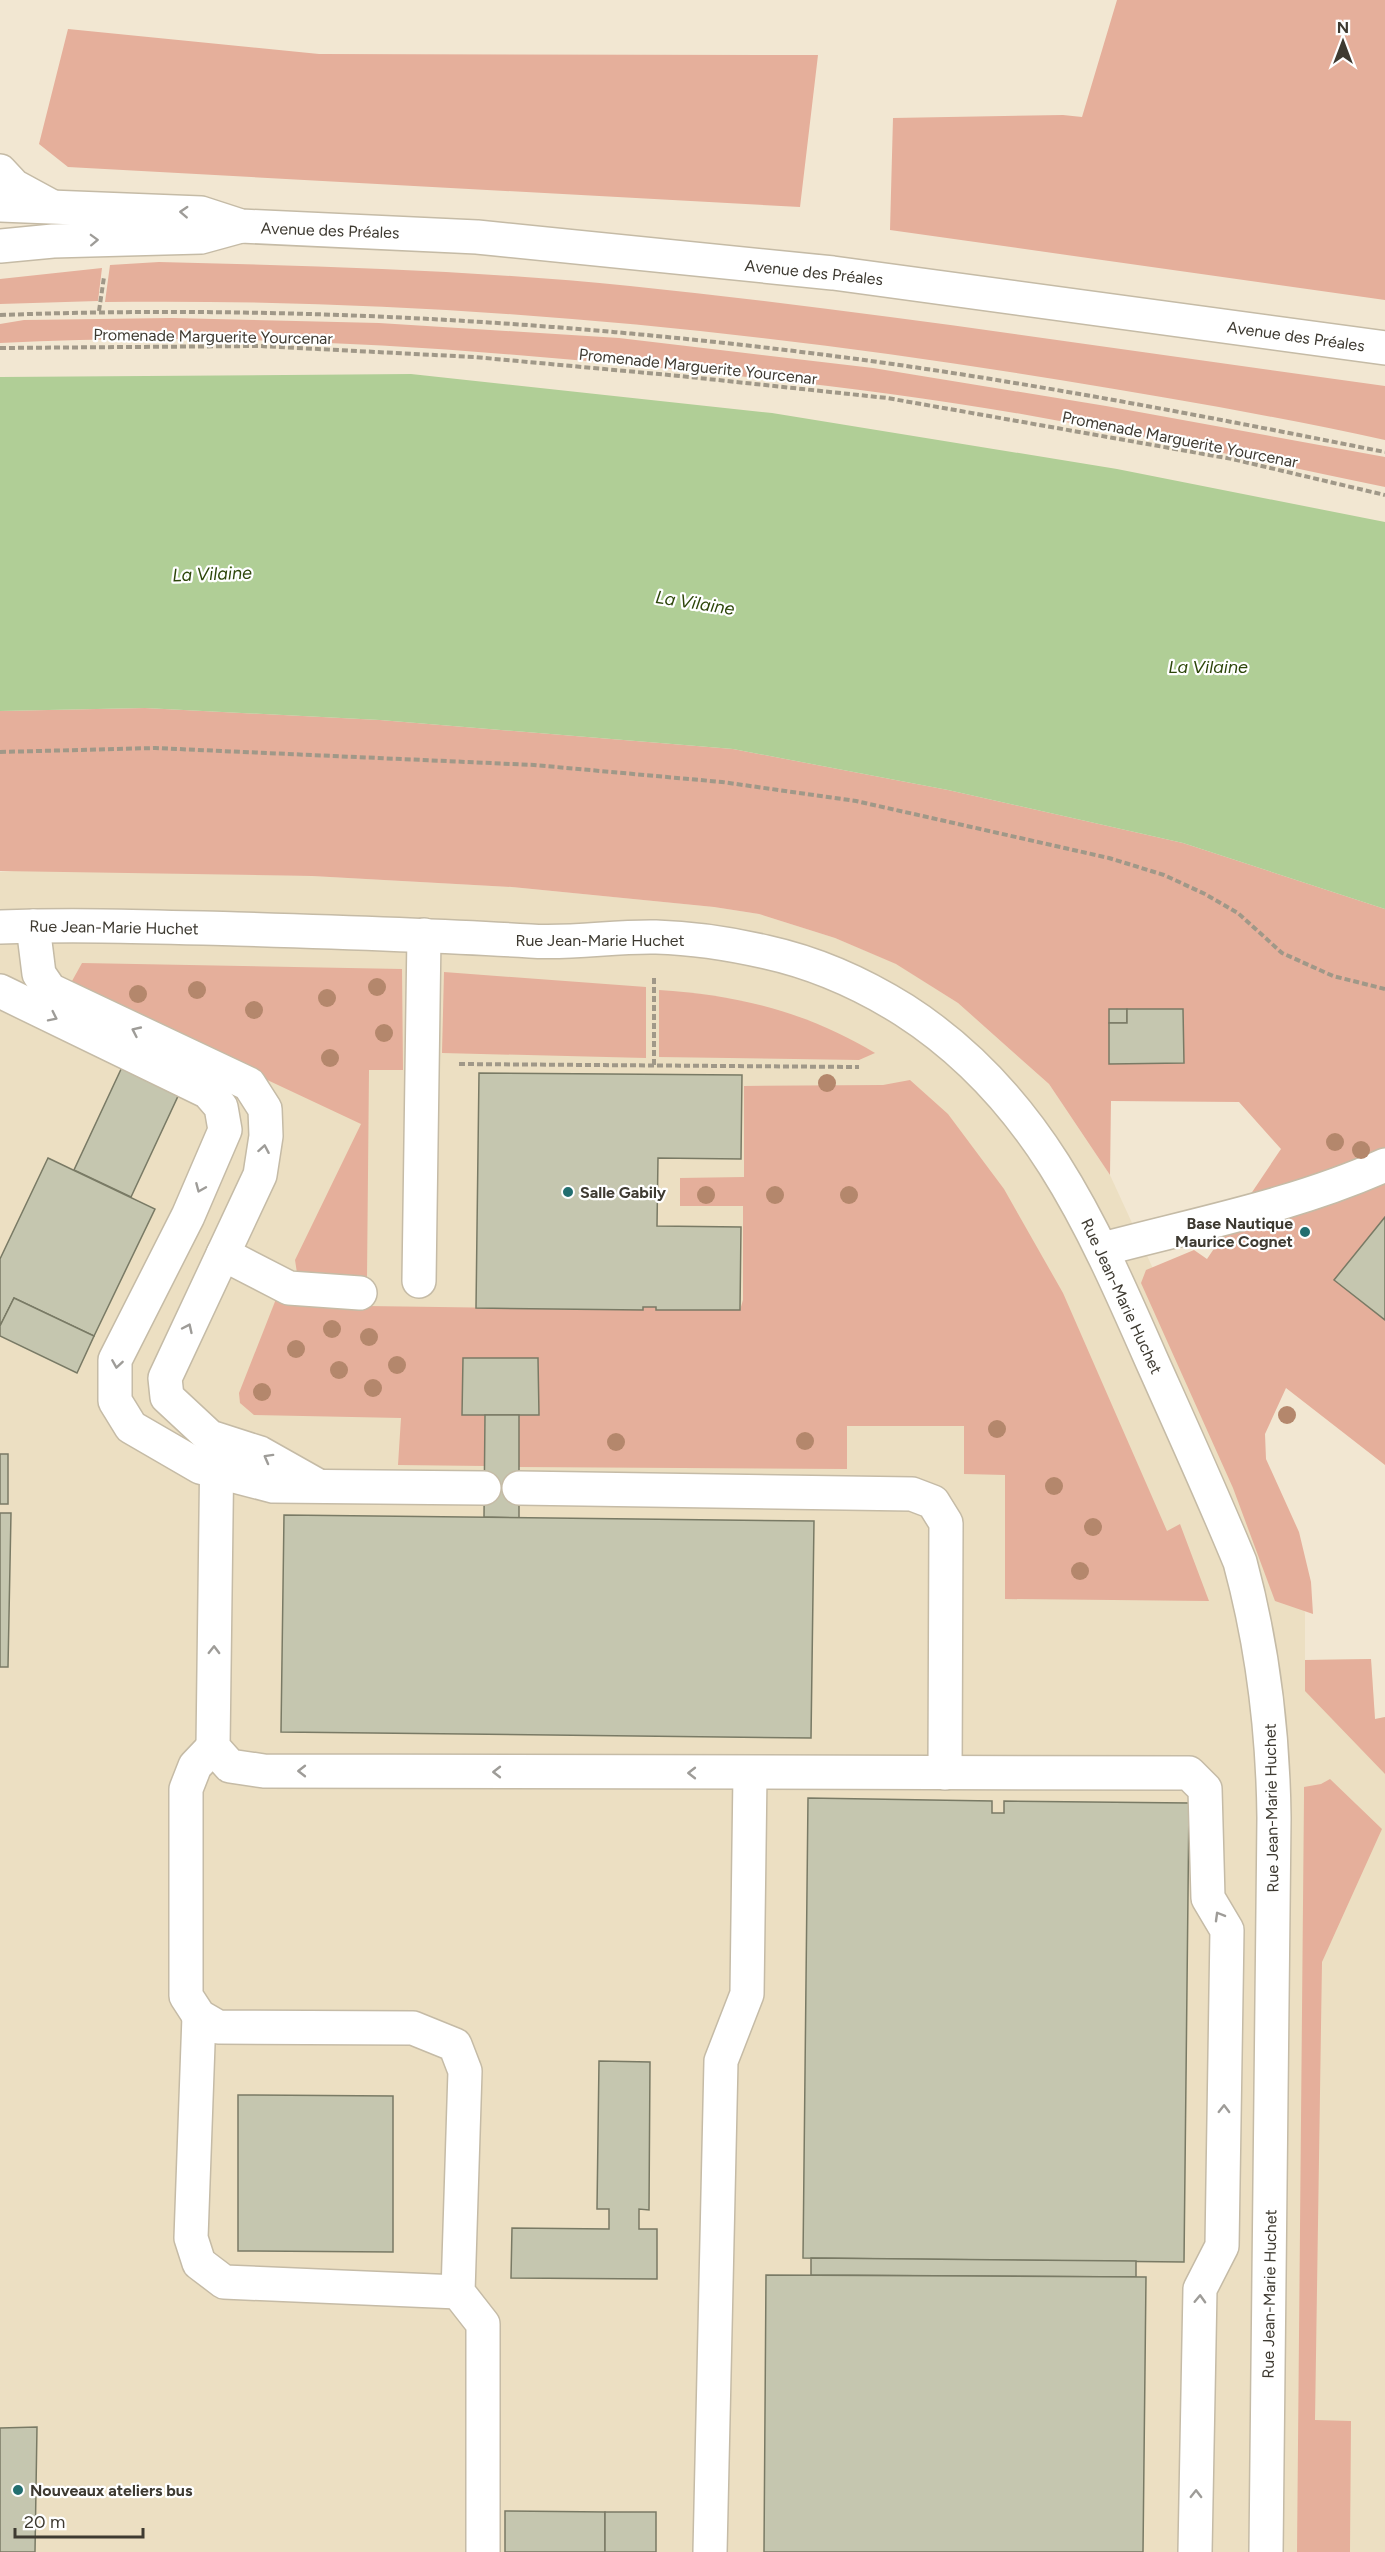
<svg xmlns="http://www.w3.org/2000/svg" width="1385" height="2552" font-family="Figtree,sans-serif">
  <style>
    .built { fill: #ecdfc2 }
    .green { fill: #e5af9b }
    .water { fill: #b0ce96 }
    .building { fill: #c5c6af; stroke: #797a65; stroke-width: 1.5 }
    .lines { fill: none; stroke-linecap: round; stroke-linejoin: round }
    .minor-casing { stroke: #c5bba6; stroke-width: 36 }
    .major-casing { stroke: #c5bba6; stroke-width: 36 }
    .path { stroke: #a09888; stroke-width: 4; stroke-dasharray: 6 3; stroke-linecap: butt }
    .minor { stroke: #fff; stroke-width: 33 }
    .major { stroke: #fff; stroke-width: 33 }
    .tree { fill: #b4876c }
    .oneway { stroke: #9e9c98 }
    .poi-dot { fill: #226e6f; stroke: #fff; stroke-width: 2 }
    .labels { text-anchor: middle; stroke-width: 4.5; stroke-linejoin: round; paint-order: stroke }
    .street-label { font-size: 16px; fill: #3e3a31; stroke: #fff }
    .poi-label { font-size: 16px; font-weight: bold; fill: #3e3a31; stroke: #fff; text-anchor: start }
    .water-label { font-size: 18px; font-style: italic; fill: #2d460a; stroke: #fff }
  </style>
  <rect width="100%" height="100%" fill="#f2e7d2"/>
  <polygon class="built" points="26,870 312,876 512,887 714,907 759,914 835,938 897,964 958,1003 1049,1084 1110,1175 1293,1573 1305,1613 1305,1660 1371,1659 1375,1719 1385,1717 1385,2552 0,2552 0,872"/>
  <g class="green">
    <polygon points="1117,0 1385,0 1385,300 890,230 893,118 1063,115 1082,117"/>
    <polygon points="68,29 319,54 818,55 800,207 68,167 39,144"/>
    <path d="M159 262C316 266 473 270 630 286 882 312 1134 352 1385 386V440C1277 416 1168 398 1060 380 742 328 427 298 105 302L110 265Z"/>
    <polygon points="102,268 98,301 0,304 0,279"/>
    <path d="M172 318 379 323 619 338 737 352 873 368 1106 406 1385 457V487C1266 462 1147 436 1027 415 896 392 763 378 631 365 421 345 210 332 0 343V324L24 320Z"/>
    <polygon points="145,708 380,720 733,749 948,790 1183,843 1385,909 1385,1465 1286,1388 1265,1434 1266,1459 1299,1532 1311,1582 1313,1614 1275,1601 1233,1488 1141,1283 1146,1270 1194,1250 1207,1259 1281,1149 1239,1102 1111,1101 1110,1175 1049,1084 958,1003 896,964 835,938 759,914 714,907 512,887 312,876 0,871 0,711"/>
    <polygon points="82,963 402,969 403,1070 369,1070 367,1277 353,1279 297,1273 295,1260 361,1124 73,989 72,981"/>
    <polygon points="444,972 646,987 646,1058 442,1053"/>
    <path d="M659 990C738 995 807 1012 875 1053L859 1060 659 1057Z"/>
    <polygon points="910,1080 948,1114 1004,1189 1063,1293 1167,1531 1180,1524 1209,1601 1005,1599 1005,1475 964,1474 964,1426 847,1426 847,1469 519,1467 519,1415 539,1415 538,1358 463,1358 462,1414 485,1415 484,1466 398,1465 401,1418 254,1415 240,1403 239,1393 276,1299 367,1306 642,1310 643,1307 656,1307 656,1310 740,1310 743,1300 743,1206 680,1206 680,1178 744,1177 744,1086 883,1085"/>
    <polygon points="1371,1659 1375,1719 1385,1717 1385,1774 1305,1691 1305,1660"/>
    <polygon points="1330,1779 1382,1829 1322,1962 1315,2420 1351,2421 1350,2552 1297,2552 1304,1796 1304,1787 1321,1784"/>
  </g>
  <polygon class="water" points="411,374 772,413 1117,469 1385,522 1385,909 1183,843 948,790 733,749 380,720 145,708 0,711 0,377"/>
  <g class="building">
    <rect x="1109" y="1009" width="18" height="14"/>
    <polygon points="1127,1009 1183,1009 1184,1063 1109,1064 1109,1023 1127,1023"/>
    <polygon points="123,1065 179,1094 131,1197 74,1170"/>
    <polygon points="479,1073 742,1075 741,1159 658,1158 657,1226 741,1227 740,1310 656,1310 656,1307 643,1307 643,1310 476,1308"/>
    <polygon points="48,1158 155,1209 94,1336 14,1298 0,1326 0,1259"/>
    <polygon points="1385,1217 1385,1320 1334,1280"/>
    <polygon points="14,1298 94,1336 77,1373 0,1336 0,1326"/>
    <polygon points="463,1358 538,1358 539,1415 462,1415"/>
    <polygon points="485,1415 519,1415 519,1518 484,1517"/>
    <rect x="0" y="1454" width="8" height="50"/>
    <polygon points="0,1513 11,1513 8,1667 0,1667"/>
    <polygon points="284,1515 814,1521 811,1738 281,1732"/>
    <polygon points="808,1798 992,1801 992,1813 1004,1813 1004,1801 1189,1803 1184,2262 803,2258"/>
    <polygon points="599,2061 650,2062 649,2210 639,2209 639,2229 657,2229 657,2279 511,2278 512,2228 609,2229 609,2209 597,2209"/>
    <polygon points="238,2095 393,2096 393,2252 238,2251"/>
    <polygon points="811,2258 1136,2261 1136,2277 811,2275"/>
    <polygon points="766,2275 1146,2277 1143,2552 764,2552"/>
    <polygon points="37,2427 35,2552 0,2552 0,2428"/>
    <polygon points="505,2511 605,2512 605,2552 505,2552"/>
    <rect x="605" y="2512" width="51" height="40"/>
  </g>
  <g class="lines">
    <g class="minor-casing">
      <g id="minor">
        <polyline points="33,926 39,974 50,990 249,1084 265,1109 266,1136 260,1175 165,1378 167,1397 210,1437 260,1453 315,1484"/>
        <path d="M0 927C79 924 158 927 237 929 335 932 432 935 530 941 572 944 614 936 656 937 693 938 731 944 766 952 816 963 861 983 904 1010 1035 1094 1091 1222 1151 1359 1181 1426 1212 1494 1240 1562 1263 1647 1273 1730 1274 1818L1266 2552"/>
        <polyline points="0,991 208,1092 221,1107 225,1130 188,1216 115,1360 115,1401 131,1427 200,1467 273,1486 484,1488"/>
        <path d="M1103 1249C1197 1224 1296 1205 1385 1165"/>
        <polyline points="223,1254 289,1288 360,1293"/>
        <polyline points="419,1281 424,935"/>
        <polyline points="217,1440 213,1747 230,1766 264,1771 1189,1773 1205,1789 1208,1898 1227,1930 1222,2246 1200,2289 1195,2552"/>
        <polyline points="519,1488 912,1494 933,1502 946,1523 945,1773"/>
        <polyline points="213,1747 195,1766 186,1789 186,1996 199,2016 218,2027 413,2028 455,2045 465,2071 458,2292 483,2324 483,2552"/>
        <polyline points="199,2016 191,2238 199,2263 224,2282 458,2292"/>
        <polyline points="710,2552 721,2061 747,1994 750,1774"/>
      </g>
    </g>
    <g class="major-casing">
      <g id="major">
        <polyline points="0,171 14,186 49,205"/>
        <polyline points="0,205 201,213 241,226 477,237 833,273 1385,348"/>
        <polyline points="0,246 53,241 201,237 241,226"/>
      </g>
    </g>
    <g class="path">
      <polyline points="99,311 104,277"/>
      <path d="M0 315C275 305 552 320 826 355 1013 379 1199 415 1385 452"/>
      <polyline points="0,348 259,346 474,357 680,376 887,398 1232,459 1385,495"/>
      <polyline points="0,752 155,748 534,765 722,782 856,801 1109,858 1164,875 1205,894 1238,913 1282,953 1333,976 1385,989"/>
      <polyline points="459,1064 859,1067"/>
      <polyline points="654,1065 654,977"/>
    </g>
    <use href="#minor" class="minor"/>
    <use href="#major" class="major"/>
  </g>
  <g class="tree">
    <circle cx="377" cy="987" r="9"/>
    <circle cx="197" cy="990" r="9"/>
    <circle cx="138" cy="994" r="9"/>
    <circle cx="327" cy="998" r="9"/>
    <circle cx="254" cy="1010" r="9"/>
    <circle cx="384" cy="1033" r="9"/>
    <circle cx="330" cy="1058" r="9"/>
    <circle cx="827" cy="1083" r="9"/>
    <circle cx="1335" cy="1142" r="9"/>
    <circle cx="1361" cy="1150" r="9"/>
    <circle cx="706" cy="1195" r="9"/>
    <circle cx="775" cy="1195" r="9"/>
    <circle cx="849" cy="1195" r="9"/>
    <circle cx="332" cy="1329" r="9"/>
    <circle cx="369" cy="1337" r="9"/>
    <circle cx="296" cy="1349" r="9"/>
    <circle cx="397" cy="1365" r="9"/>
    <circle cx="339" cy="1370" r="9"/>
    <circle cx="373" cy="1388" r="9"/>
    <circle cx="262" cy="1392" r="9"/>
    <circle cx="1287" cy="1415" r="9"/>
    <circle cx="997" cy="1429" r="9"/>
    <circle cx="805" cy="1441" r="9"/>
    <circle cx="616" cy="1442" r="9"/>
    <circle cx="1054" cy="1486" r="9"/>
    <circle cx="1093" cy="1527" r="9"/>
    <circle cx="1080" cy="1571" r="9"/>
  </g>
  <defs><path id="oneway-chevron" d="M-2-3.5L2.5 0L-2 3.5" fill="none" stroke-width="1.6" stroke-linecap="round" stroke-linejoin="round" transform="scale(1.5)"/></defs>
  <g class="oneway">
    <use href="#oneway-chevron" transform="translate(184 212) rotate(-177)"/>
    <use href="#oneway-chevron" transform="translate(94 240) rotate(-2)"/>
    <use href="#oneway-chevron" transform="translate(53 1017) rotate(26)"/>
    <use href="#oneway-chevron" transform="translate(136 1031) rotate(-155)"/>
    <use href="#oneway-chevron" transform="translate(264 1149) rotate(-80)"/>
    <use href="#oneway-chevron" transform="translate(200 1188) rotate(113)"/>
    <use href="#oneway-chevron" transform="translate(188 1328) rotate(-65)"/>
    <use href="#oneway-chevron" transform="translate(117 1364) rotate(99)"/>
    <use href="#oneway-chevron" transform="translate(268 1458) rotate(-151)"/>
    <use href="#oneway-chevron" transform="translate(214 1650) rotate(-89)"/>
    <use href="#oneway-chevron" transform="translate(302 1771) rotate(-180)"/>
    <use href="#oneway-chevron" transform="translate(497 1772) rotate(-180)"/>
    <use href="#oneway-chevron" transform="translate(692 1773) rotate(-180)"/>
    <use href="#oneway-chevron" transform="translate(1219 1916) rotate(-120)"/>
    <use href="#oneway-chevron" transform="translate(1224 2109) rotate(-89)"/>
    <use href="#oneway-chevron" transform="translate(1200 2299) rotate(-88)"/>
    <use href="#oneway-chevron" transform="translate(1196 2494) rotate(-89)"/>
  </g>
  <g class="poi-dot">
    <circle cx="568" cy="1192" r="6"/>
    <circle cx="1305" cy="1232" r="6"/>
    <circle cx="18" cy="2490" r="6"/>
  </g>
  <g class="labels">
    <g class="street-label">
      <text transform="translate(330 230) rotate(2)" y="6">Avenue des Préales</text>
      <text transform="translate(814 272) rotate(6)" y="6">Avenue des Préales</text>
      <text transform="translate(213 336) rotate(1)" y="6">Promenade Marguerite Yourcenar</text>
      <text transform="translate(1296 336) rotate(8)" y="6">Avenue des Préales</text>
      <text transform="translate(698 366) rotate(6)" y="6">Promenade Marguerite Yourcenar</text>
      <text transform="translate(1180 439) rotate(11)" y="6">Promenade Marguerite Yourcenar</text>
      <text transform="translate(114 927) rotate(1)" y="6">Rue Jean-Marie Huchet</text>
      <text x="600" y="946">Rue Jean-Marie Huchet</text>
      <text transform="translate(1122 1296) rotate(65)" y="6">Rue Jean-Marie Huchet</text>
      <text transform="translate(1271 1808) rotate(-91)" y="6">Rue Jean-Marie Huchet</text>
      <text transform="translate(1269 2294) rotate(-89)" y="6">Rue Jean-Marie Huchet</text>
    </g>
    <g class="poi-label">
      <text x="580" y="1198">Salle Gabily</text>
      <text x="1293" y="1229" text-anchor="end">Base Nautique<tspan x="1293" dy="18">Maurice Cognet</tspan></text>
      <text x="30" y="2496">Nouveaux ateliers bus</text>
    </g>
    <g class="water-label">
      <text transform="translate(212 574) rotate(-2)" y="6">La Vilaine</text>
      <text transform="translate(695 603) rotate(9)" y="6">La Vilaine</text>
      <text x="1208" y="673">La Vilaine</text>
    </g>
  </g>
  <g transform="translate(1343 42)" stroke="#ffffff" stroke-width="4.5" paint-order="stroke">
  <path d="M0-4.5L10 22L0 15L-10 22Z" fill="#3e3a31"/>
  <text y="-9" font-size="16" font-weight="bold" text-anchor="middle" fill="#3e3a31">N</text>
  </g>
  <path d="M15 2528v9h128v-9" fill="none" stroke="#3e3a31" stroke-width="3"/>
  <text x="24" y="2528" font-size="18" fill="#3e3a31" stroke="#ffffff" stroke-width="4.5" paint-order="stroke">20 m</text>
</svg>
